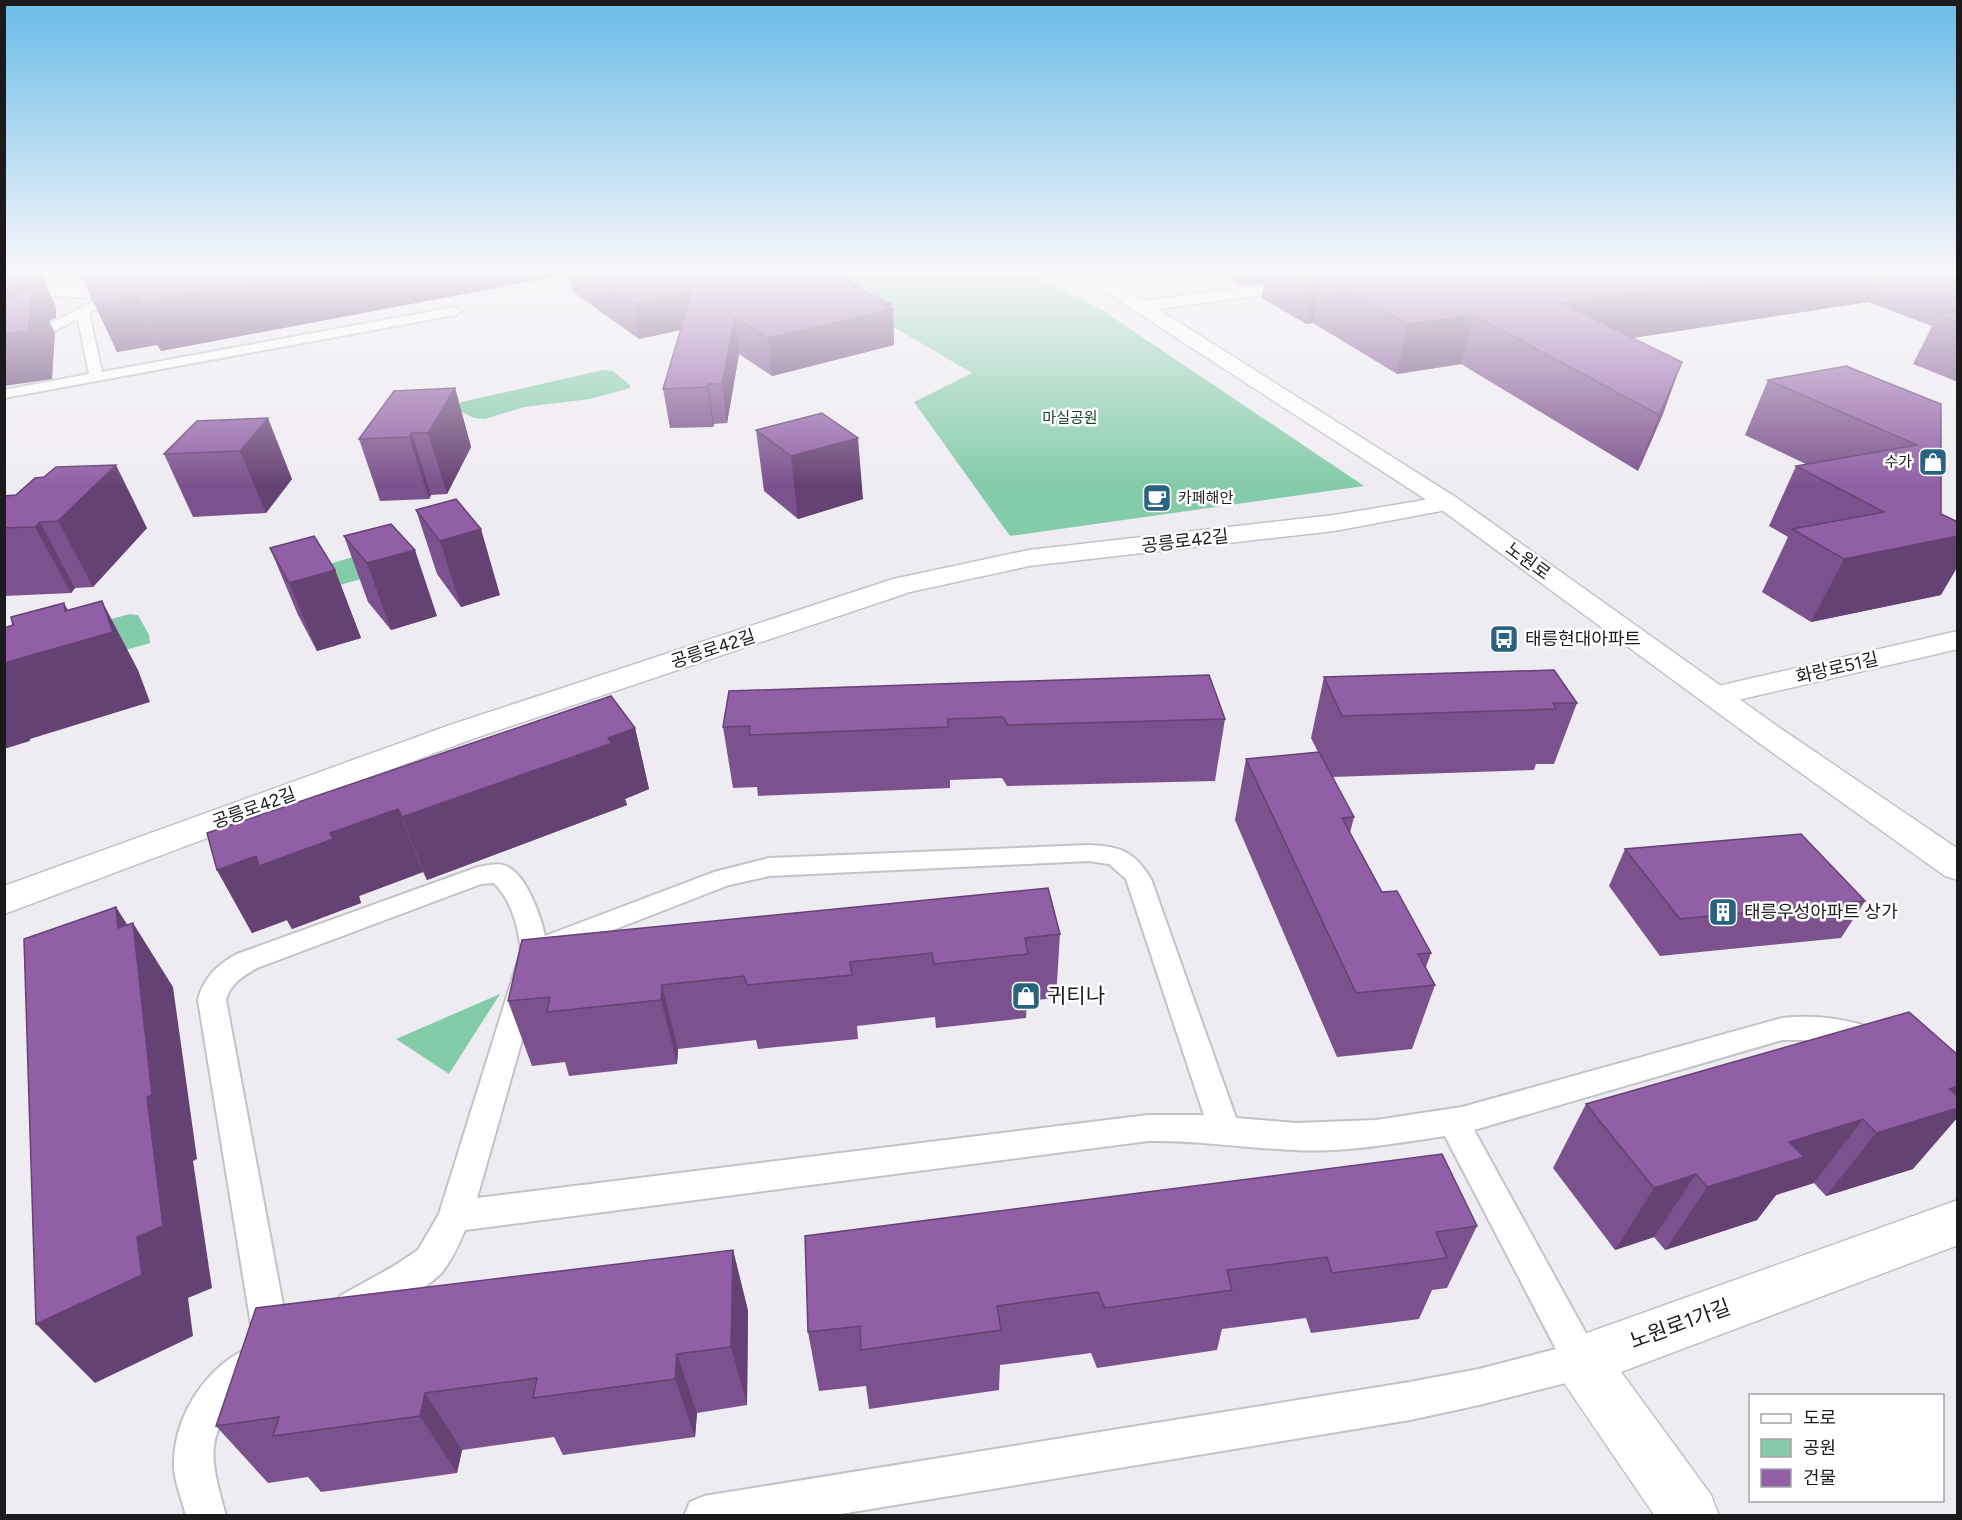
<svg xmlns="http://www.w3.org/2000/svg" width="1962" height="1520" font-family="Figtree,'Noto Sans KR',sans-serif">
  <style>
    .green { fill: #83cba9 }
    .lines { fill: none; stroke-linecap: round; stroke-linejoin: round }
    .lane-casing { stroke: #c5c1c7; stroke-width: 4 }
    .street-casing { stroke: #c5c1c7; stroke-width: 3 }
    .secondary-casing { stroke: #c5c1c7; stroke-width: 3 }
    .lane { fill: #fff; fill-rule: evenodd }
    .street { fill: #fff; fill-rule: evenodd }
    .secondary { fill: #fff; fill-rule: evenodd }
    .wall { fill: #7c528e }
    .shaded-wall { fill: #654274 }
    .building { fill: #905fa5; stroke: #654274; stroke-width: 1.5 }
    .labels { text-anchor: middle; stroke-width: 5; stroke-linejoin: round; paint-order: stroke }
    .far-park-label { font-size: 15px; fill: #164230; stroke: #fff }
    .far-poi-label { font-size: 15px; fill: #1c1a1d; stroke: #fff; text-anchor: end }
    .street-label { font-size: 18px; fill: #1c1a1d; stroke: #fff }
    .poi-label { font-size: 18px; fill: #1c1a1d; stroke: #fff; text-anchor: start }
    .near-poi-label { font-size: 21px; fill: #1c1a1d; stroke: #fff; text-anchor: start }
    .near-street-label { font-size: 21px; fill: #1c1a1d; stroke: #fff }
  </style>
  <rect width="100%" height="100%" fill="#efebf2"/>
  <g class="green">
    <polygon points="803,274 1032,274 1102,310 1364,486 1010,536 914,402 972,373"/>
    <polygon points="603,370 613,371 630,385 630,388 590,399 524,407 485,419 474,418 454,408 462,402"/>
    <polygon points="371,552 415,563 330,588 325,565"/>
    <polygon points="130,614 138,615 149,635 150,643 5,685 52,635"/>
    <polygon points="500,994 449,1074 396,1039"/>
  </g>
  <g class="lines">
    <g class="lane-casing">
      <g id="lane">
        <polygon points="4,286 124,288 124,294 113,295 115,298 113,301 89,313 102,372 455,307 461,311 455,315 4,398 4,390 89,374 78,319 4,356 4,347 100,298 4,294"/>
        <path d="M1089 845C1120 846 1135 852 1151 879L1236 1118 1296 1123 1376 1120 1462 1107 1782 1018C1819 1014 1851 1020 1885 1032L1889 1040 1885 1048 1875 1052 1829 1040H1782L1474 1130 1594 1348 1599 1361 1594 1374 1581 1379 1479 1405 1410 1420 828 1516H684L690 1502 704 1496 1410 1382 1479 1369 1556 1349 1445 1136C1396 1143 1344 1153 1294 1150 1245 1148 1198 1140 1148 1141L465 1230C459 1244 453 1258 443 1271 429 1289 374 1316 352 1325L340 1320 334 1308 340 1296 394 1266 418 1250 439 1214 521 951C518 926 512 901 494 883L481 884 257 968C243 976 230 984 226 1000L289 1337 284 1350 271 1355 267 1353 271 1364C264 1382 253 1384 240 1398 201 1438 213 1467 226 1516H186C182 1498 173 1480 174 1462 175 1413 208 1364 253 1346L258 1348 253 1337 198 1000C204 977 218 964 237 954L478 867C487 866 498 862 506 866 526 874 541 916 545 936L714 872 769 858ZM1089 861 1109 864 1126 879 1204 1115H1148L477 1198 546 956 729 885 769 876Z"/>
      </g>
    </g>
    <g class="street-casing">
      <g id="street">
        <polygon points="1353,274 1397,274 1389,279 1141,311 1135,310 1132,306 1135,302 1141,301"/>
        <polygon points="1448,496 1457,498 1460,503 1457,508 1334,531 1029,566 910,592 472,739 4,914 4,886 450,725 893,579 1029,550 1334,515"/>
        <polygon points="1958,631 1958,649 1716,705 1705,703 1701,696 1705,689"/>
        <polygon points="1958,1200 1958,1245 1621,1372 1711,1495 1719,1516 1655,1516 1562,1380 1554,1361 1562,1342"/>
      </g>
    </g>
    <g class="secondary-casing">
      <polygon id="secondary" points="1078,274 1097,274 1147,302 1457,498 1777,726 1958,849 1958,880 1945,876 1755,740 1439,508"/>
    </g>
    <use href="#lane" class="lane"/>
    <use href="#street" class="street"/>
    <use href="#secondary" class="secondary"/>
  </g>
  <g class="wall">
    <polygon points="82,274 835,274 857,288 891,304 891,309 893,309 894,345 772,376 739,354 727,423 714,424 713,427 670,428 663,389 681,330 639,339 573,292 569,274 161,351 157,345 117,352"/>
    <polygon points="1223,274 1958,274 1958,382 1913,364 1932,326 1868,302 1633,338 1663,414 1638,471 1461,364 1397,374 1313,323 1306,324 1262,298 1264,283 1243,286"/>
    <polygon points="1768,380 1941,404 1941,595 1811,622 1762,592 1788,537 1769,526 1796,466 1806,464 1745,435"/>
    <polygon points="455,388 471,447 447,494 431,495 429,499 380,501 359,439"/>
    <polygon points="197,421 292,479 266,513 193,517 164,454"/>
    <polygon points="756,430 863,499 798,519 764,491"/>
    <polygon points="4,496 147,528 93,587 75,588 71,593 4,596"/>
    <polygon points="416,510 500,595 461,607 437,574"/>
    <polygon points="344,536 437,616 391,630 368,602"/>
    <polygon points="270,548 335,570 361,638 317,651 298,615"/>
    <polygon points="1324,677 1577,703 1554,764 1536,764 1534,770 1332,777 1354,817 1350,833 1382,892 1431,953 1426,967 1435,985 1412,1049 1337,1057 1235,820 1246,759 1318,752 1311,738"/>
    <polygon points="729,691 1225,719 1215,781 1007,786 1002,778 950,780 950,788 758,796 757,787 733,788 723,727"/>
    <polygon points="635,728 649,789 625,799 627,805 427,880 423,872 359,896 361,903 292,929 287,920 252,933 217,870"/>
    <polygon points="1625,849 1865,901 1841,938 1660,956 1609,886"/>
    <polygon points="1060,934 1056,998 1027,1001 1026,1018 936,1028 935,1017 857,1026 858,1039 758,1049 756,1040 678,1049 677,1064 569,1076 565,1062 532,1066 508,1001"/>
    <polygon points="1909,1012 1913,1169 1826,1196 1814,1183 1776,1195 1757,1220 1665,1250 1654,1237 1615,1250 1553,1168 1586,1104"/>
    <polygon points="1477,1226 1447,1288 1432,1290 1419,1319 1311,1333 1306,1318 1222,1329 1217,1350 1097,1368 1091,1353 1000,1365 999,1390 869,1409 866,1386 819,1391 808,1332 805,1236"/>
    <polygon points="733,1250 748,1311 747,1405 697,1413 695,1437 563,1455 554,1437 462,1450 457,1473 321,1492 308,1477 268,1483 216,1426"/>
  </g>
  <g class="shaded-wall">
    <polygon points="35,274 41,274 56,307 56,318 49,321 55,333 52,379 4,386 4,288"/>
    <polygon points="303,274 569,274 161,351 139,302"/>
    <polygon points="1244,274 1266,274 1264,283 1243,286"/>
    <polygon points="1768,274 1881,274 1868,302 1546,351 1561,303"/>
    <polygon points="1321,276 1313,323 1306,324 1314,277"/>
    <polygon points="857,285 859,317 885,305 891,304 891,310 893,309 894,345 772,376 768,338 853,286"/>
    <polygon points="692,291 697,326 639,339 633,304"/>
    <polygon points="136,296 157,345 117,352 94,303"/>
    <polygon points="1474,315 1461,364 1397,374 1408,324"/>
    <polygon points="735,318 739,354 727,423 722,384"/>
    <polygon points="1682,362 1663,414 1638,471 1659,415"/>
    <polygon points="708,384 714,424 713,427 707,387"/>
    <polygon points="455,388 471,447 447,494 428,433"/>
    <polygon points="268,418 292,479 266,513 240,451"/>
    <polygon points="412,433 431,495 429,499 409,437"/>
    <polygon points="858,438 863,499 798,519 791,456"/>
    <polygon points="116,465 147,528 93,587 58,521"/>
    <polygon points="40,522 75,588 71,593 35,527"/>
    <polygon points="481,529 500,595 461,607 440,541"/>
    <polygon points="1958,536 1958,566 1941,595 1811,622 1844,559"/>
    <polygon points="415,550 437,616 391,630 367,563"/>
    <polygon points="335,570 361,638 317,651 289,583"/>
    <polygon points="102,601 138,670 150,702 30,739 30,741 4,749 4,663 65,611 64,603 84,640"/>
    <polygon points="635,728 649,789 625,799 627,805 427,880 402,817"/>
    <polygon points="398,809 423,872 359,896 361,903 292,929 287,920 252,933 217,870 256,856 330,833"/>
    <polygon points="116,907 134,935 133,923 173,987 197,1159 193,1161 212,1288 188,1298 193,1336 95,1383 36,1324 137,1237"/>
    <polygon points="662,985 678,1049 677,1064 661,1000"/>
    <polygon points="1958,1086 1958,1117 1913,1169 1826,1196 1876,1133 1949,1089"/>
    <polygon points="1863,1119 1814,1183 1776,1195 1757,1220 1665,1250 1707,1187 1789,1142"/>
    <polygon points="1696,1174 1654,1237 1615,1250 1654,1188"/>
    <polygon points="733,1250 748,1311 747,1405 731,1347"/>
    <polygon points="677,1354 697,1413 695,1437 675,1379"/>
    <polygon points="425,1393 462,1450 457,1473 420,1416"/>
  </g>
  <g class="building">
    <polygon points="4,274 35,274 4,288"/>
    <polygon points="82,274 303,274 139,302 136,296 94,303"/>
    <polygon points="588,274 835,274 857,285 853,286 891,304 885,305 893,309 768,338 735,318 722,384 708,384 707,387 663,389 692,291 633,304"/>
    <polygon points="1307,274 1768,274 1561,303 1682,362 1659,415 1474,315 1408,324 1321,276 1314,277"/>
    <polygon points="1939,274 1958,274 1958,280"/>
    <polygon points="33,288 28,331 4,334 4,300"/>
    <polygon points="1958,311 1958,322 1938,314"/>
    <polygon points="1846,366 1941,404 1941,514 1958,522 1958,536 1844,559 1792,529 1884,512 1796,466 1917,445 1768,380"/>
    <polygon points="455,388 428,433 412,433 409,437 359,439 394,391"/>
    <polygon points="822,413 858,438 791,456 756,430"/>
    <polygon points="268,418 240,451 164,454 197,421"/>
    <polygon points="116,465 58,521 40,522 35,527 4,528 4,496 16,495 35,478 44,477 56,467"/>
    <polygon points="456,499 481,529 440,541 416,510"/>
    <polygon points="391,524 415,550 367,563 344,536"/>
    <polygon points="314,536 335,570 289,583 270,548"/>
    <polygon points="102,601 113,632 4,663 4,628 13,625 11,617 64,603 65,611"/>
    <polygon points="1554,670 1577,703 1553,703 1556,709 1342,716 1324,677"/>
    <polygon points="1209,675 1225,719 1008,725 1003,717 948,719 948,727 749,735 750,726 723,727 729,691"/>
    <polygon points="611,696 635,728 608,738 612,743 402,817 398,809 330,833 333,839 259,866 256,856 217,870 207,833"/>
    <polygon points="1319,752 1354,817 1342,818 1382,892 1397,891 1431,953 1418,954 1435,985 1356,993 1246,759"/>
    <polygon points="1801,834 1865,901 1680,919 1625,849"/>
    <polygon points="1048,888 1060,934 1025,938 1028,954 934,964 932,953 850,962 852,975 747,985 744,976 662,985 661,1000 547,1012 550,997 508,1001 522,940"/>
    <polygon points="116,907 118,928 133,923 152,1095 147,1097 163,1226 137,1237 142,1275 36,1324 24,939"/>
    <polygon points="1909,1012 1958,1055 1958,1086 1949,1089 1958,1096 1958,1108 1876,1133 1863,1119 1789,1142 1804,1157 1707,1187 1696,1174 1654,1188 1586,1104"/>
    <polygon points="1442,1154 1477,1226 1436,1232 1447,1258 1332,1273 1327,1257 1227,1270 1232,1290 1105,1308 1098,1292 997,1306 1001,1330 861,1350 860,1326 808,1332 805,1236"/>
    <polygon points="733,1250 731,1347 677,1354 675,1379 533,1398 537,1378 425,1393 420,1416 273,1436 279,1417 216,1426 256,1308"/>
  </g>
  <linearGradient id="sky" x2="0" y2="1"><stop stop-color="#69bce8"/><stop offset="0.56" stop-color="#f8f6f9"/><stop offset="1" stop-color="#f8f6f9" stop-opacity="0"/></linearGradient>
  <rect width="1962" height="486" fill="url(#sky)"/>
  <defs>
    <g id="shop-square" transform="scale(1.5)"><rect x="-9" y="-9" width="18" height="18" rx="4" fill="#2a637d" stroke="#fff"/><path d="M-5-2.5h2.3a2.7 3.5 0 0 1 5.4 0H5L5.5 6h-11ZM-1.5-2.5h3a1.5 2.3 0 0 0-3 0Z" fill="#fff"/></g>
    <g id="cafe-square" transform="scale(1.5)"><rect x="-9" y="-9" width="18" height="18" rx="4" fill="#2a637d" stroke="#fff"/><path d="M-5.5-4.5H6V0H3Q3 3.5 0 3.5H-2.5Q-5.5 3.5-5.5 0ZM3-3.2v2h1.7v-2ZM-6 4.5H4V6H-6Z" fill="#fff"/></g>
    <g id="bus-square" transform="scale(1.5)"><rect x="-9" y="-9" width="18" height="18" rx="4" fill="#2a637d" stroke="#fff"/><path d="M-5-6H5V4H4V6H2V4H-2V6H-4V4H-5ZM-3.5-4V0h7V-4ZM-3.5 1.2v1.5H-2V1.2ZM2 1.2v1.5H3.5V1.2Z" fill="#fff"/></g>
    <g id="building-square" transform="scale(1.5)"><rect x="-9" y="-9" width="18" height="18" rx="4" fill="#2a637d" stroke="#fff"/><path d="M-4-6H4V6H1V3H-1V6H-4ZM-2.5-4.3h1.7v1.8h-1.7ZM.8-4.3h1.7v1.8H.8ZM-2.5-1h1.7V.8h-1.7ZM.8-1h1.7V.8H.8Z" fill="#fff"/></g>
  </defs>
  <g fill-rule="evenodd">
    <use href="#shop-square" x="1933" y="462"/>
    <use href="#cafe-square" x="1157" y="498"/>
    <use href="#bus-square" x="1504" y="639"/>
    <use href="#building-square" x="1723" y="912"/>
    <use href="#shop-square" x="1026" y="996"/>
  </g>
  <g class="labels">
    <g class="far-park-label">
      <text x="1070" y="423">마실공원</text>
    </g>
    <g class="far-poi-label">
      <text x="1912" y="467">수가</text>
      <text x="1178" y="503" text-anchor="start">카페해안</text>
    </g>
    <g class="street-label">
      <text transform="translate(1185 541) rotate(-7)" y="6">공릉로42길</text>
      <text transform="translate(1528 561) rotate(36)" y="6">노원로</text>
      <text transform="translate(713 649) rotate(-18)" y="6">공릉로42길</text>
      <text transform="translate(1837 668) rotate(-13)" y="6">화랑로51길</text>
      <text transform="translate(254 808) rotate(-20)" y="6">공릉로42길</text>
    </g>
    <g class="poi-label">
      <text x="1525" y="645">태릉현대아파트</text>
      <text x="1744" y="918">태릉우성아파트 상가</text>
    </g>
    <g class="near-poi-label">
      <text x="1047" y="1003">귀티나</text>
    </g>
    <g class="near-street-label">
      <text transform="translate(1680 1324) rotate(-20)" y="7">노원로1가길</text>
    </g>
  </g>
  <rect width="1962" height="1520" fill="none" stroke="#1c1a1d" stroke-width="12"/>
  <rect x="1749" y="1394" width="195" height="108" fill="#ffffff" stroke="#a4a3a5" stroke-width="1.5"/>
  <rect x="1761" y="1414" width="30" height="9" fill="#ffffff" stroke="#a4a3a5" stroke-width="1.5"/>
  <text x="1803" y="1424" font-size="18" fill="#1c1a1d">도로</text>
  <rect x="1761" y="1439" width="30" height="18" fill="#83cba9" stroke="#a4a3a5" stroke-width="1.5"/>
  <text x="1803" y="1454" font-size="18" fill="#1c1a1d">공원</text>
  <rect x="1761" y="1469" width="30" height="18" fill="#905fa5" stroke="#a4a3a5" stroke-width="1.5"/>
  <text x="1803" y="1484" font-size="18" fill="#1c1a1d">건물</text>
</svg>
